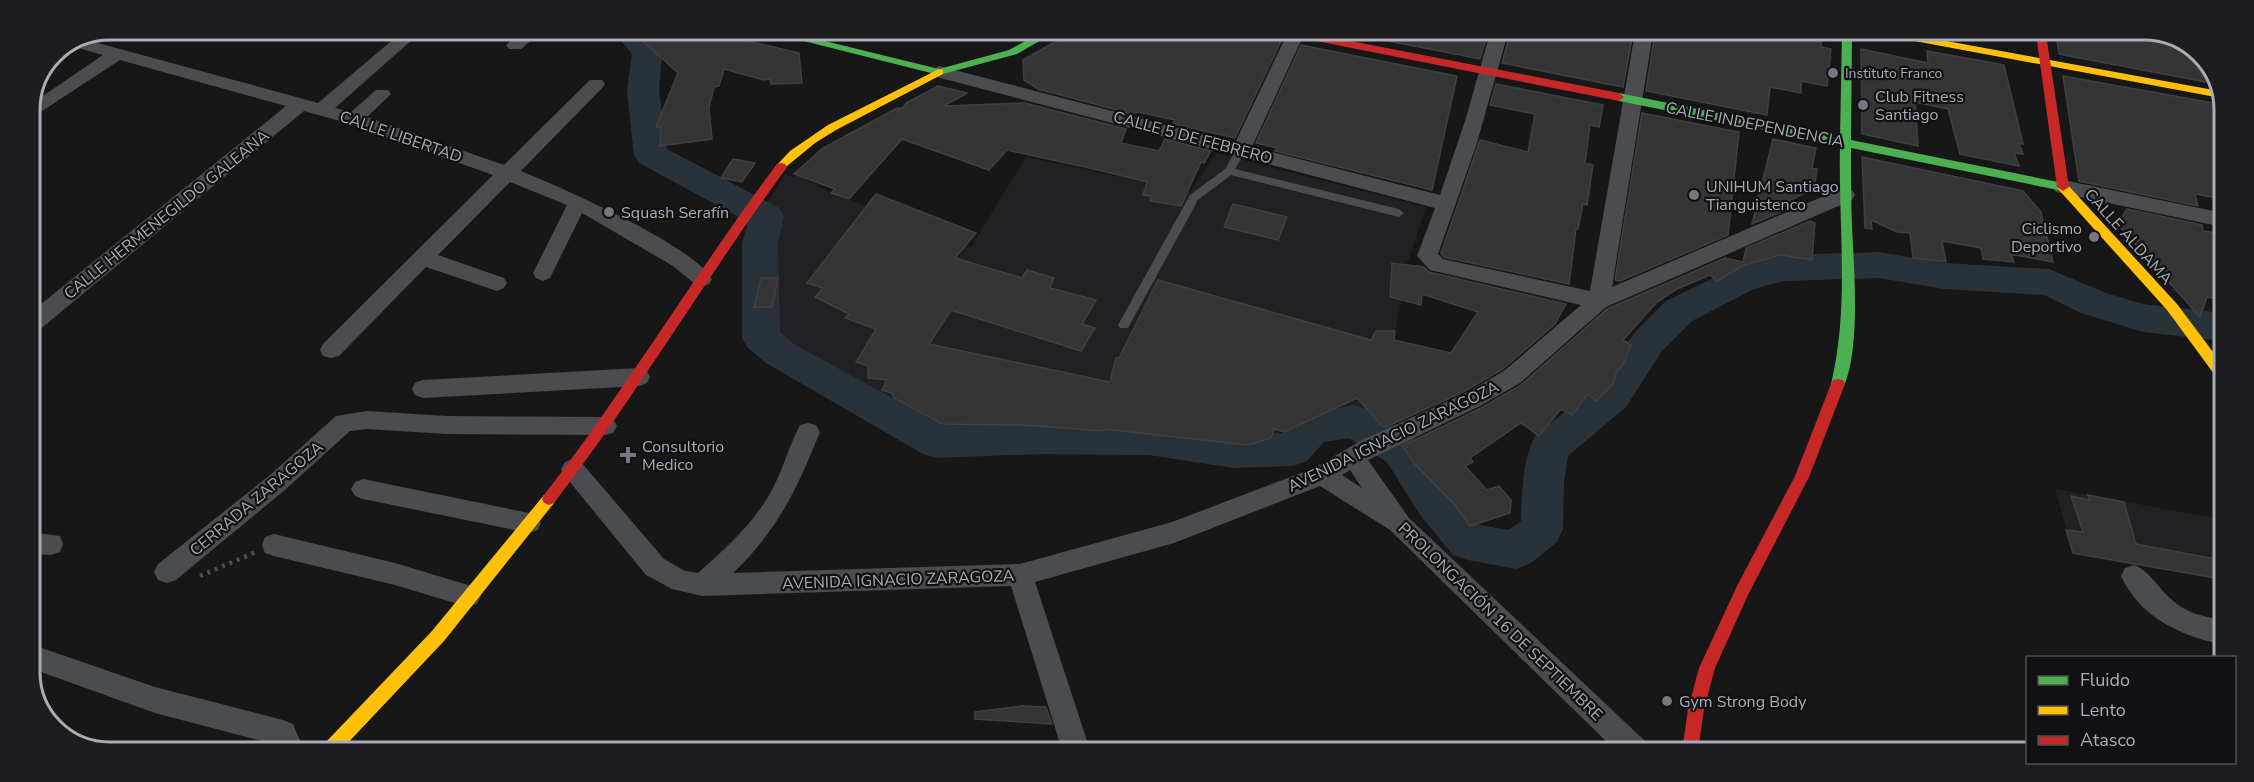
<svg xmlns="http://www.w3.org/2000/svg" width="2254" height="782" font-family="'Nunito Sans',sans-serif">
  <style>
    .built { fill: #212123 }
    .lines { fill: none; stroke-linecap: round; stroke-linejoin: round }
    .river { fill: #2a3239; fill-rule: evenodd }
    .building { fill: #353536; stroke: #3f4043; stroke-width: 1.5 }
    .path { stroke: #4d4e52; stroke-width: 4.5; stroke-dasharray: 3 5; stroke-linecap: butt }
    .lane { fill: #4b4c50; fill-rule: evenodd }
    .street { fill: #4b4c50; fill-rule: evenodd }
    .fast { fill: #4caf50; fill-rule: evenodd }
    .slow { fill: #ffc107; fill-rule: evenodd }
    .jam { fill: #c62828; fill-rule: evenodd }
    .poi-dot { fill: #757880; stroke: #111113; stroke-width: 2 }
    .labels { text-anchor: middle; stroke-width: 4.5; stroke-linejoin: round; paint-order: stroke }
    .far-poi-label { font-size: 14px; fill: #a8adb8; stroke: #111113; text-anchor: start }
    .poi-label { font-size: 16px; fill: #a8adb8; stroke: #111113; text-anchor: start }
    .street-label { font-size: 16px; fill: #a8adb8; stroke: #111113 }
    .rim { fill: none; stroke: #a8adb8; stroke-width: 3 }
  </style>
  <rect width="100%" height="100%" fill="#171717"/>
  <g class="built">
    <polygon points="1216,153 1426,207 1409,259 1403,264 1401,302 1394,336 1389,338 1443,396 1439,403 1382,430 1342,408 1251,444 1119,431 945,434 857,391 764,335 754,307 781,211 763,209 785,174 794,177 797,175 831,193 971,247 1026,157 1190,192"/>
    <polygon points="2055,489 2221,519 2221,579 2073,553"/>
  </g>
  <g class="lines">
    <path class="river" d="M618 31H648L662 53 659 91 667 149 779 208 784 217 778 243 780 332 792 343 942 425 1040 422 1149 423 1234 434 1283 433 1298 417 1312 412 1354 405 1368 410 1415 438 1450 491 1480 525 1509 530 1521 521C1522 492 1522 462 1535 436L1598 385 1636 331 1666 301 1730 270 1784 255 1879 252 1944 263 2049 269 2106 293 2143 304 2222 313V341L2143 332 2081 313 2044 295 1944 289 1879 278 1784 281 1754 289 1692 321 1662 351 1626 407 1568 456 1564 482 1563 529 1557 542 1531 563 1516 569 1468 560 1453 555 1420 515 1387 462 1349 438 1324 442 1307 461 1293 466 1234 468 1149 455 1040 454 937 458 923 454 766 363 748 348 742 338V243L748 222 639 163 634 155 627 91 632 54 622 42Z"/>
  </g>
  <g class="building">
    <polygon points="650,31 705,31 799,53 802,83 771,84 770,79 764,80 724,69 719,86 714,87 709,108 712,139 660,146 661,127 656,127 678,73 644,42"/>
    <polygon points="1065,32 1272,32 1275,38 1281,41 1235,138 1173,124 1175,120 1138,112 1132,114 1038,89 1024,80 1023,60 1060,39"/>
    <polygon points="1342,32 1366,33 1488,33 1480,59"/>
    <polygon points="1510,33 1537,38 1538,33 1633,33 1623,87 1502,63"/>
    <polygon points="1655,33 1821,33 1821,47 1831,49 1827,86 1801,81 1801,93 1770,87 1767,115 1646,91"/>
    <polygon points="2056,34 2169,34 2191,50 2193,59 2207,62 2216,84 2059,54"/>
    <polygon points="1301,45 1457,76 1432,190 1275,151 1277,148 1256,143"/>
    <polygon points="1861,49 1928,63 1927,51 2004,65 2023,144 2019,143 2023,154 2014,153 2019,166 1960,154 1948,109 1915,102 1918,146 1862,134"/>
    <polygon points="2063,76 2224,105 2223,199 2195,194 2198,206 2079,181"/>
    <polygon points="1496,84 1603,105 1599,127 1590,125 1585,163 1593,165 1587,205 1583,204 1578,229 1576,229 1569,284 1444,257 1441,253 1480,140 1528,152 1535,114 1490,105"/>
    <polygon points="938,86 967,93 944,106 1025,103 1126,129 1121,143 1159,151 1165,139 1211,151 1204,163 1201,162 1181,206 1150,201 1151,196 1143,195 1147,182 1094,169 1007,150 989,170 902,139 849,199 831,193 835,189 794,174 823,148 897,108 903,108 906,103"/>
    <polygon points="1642,113 1739,132 1728,235 1620,281 1615,280"/>
    <polygon points="1773,139 1816,148 1812,168 1817,169 1815,182 1803,194 1778,207 1785,210 1752,224"/>
    <polygon points="1862,157 2023,191 2041,212 2053,262 2011,254 2014,262 1983,259 1981,248 1942,241 1946,262 1913,258 1910,233 1897,232 1871,220 1872,229 1865,228"/>
    <polygon points="733,159 755,163 742,182 721,178"/>
    <polygon points="876,194 976,233 955,258 1022,278 1027,270 1054,278 1050,288 1096,300 1082,324 1095,328 1081,351 951,310 929,344 1110,382 1116,358 1119,358 1158,280 1371,340 1376,331 1395,331 1394,340 1451,353 1478,312 1422,294 1421,305 1390,297 1392,263 1424,267 1429,272 1566,304 1555,324 1503,369 1463,392 1388,426 1383,427 1357,398 1284,432 1274,429 1271,438 1248,445 1104,429 1103,431 1023,425 942,424 894,398 892,393 882,390 887,380 868,378 868,366 856,362 876,329 845,318 849,314 815,297 823,288 807,283"/>
    <polygon points="1233,204 1287,217 1278,240 1224,227"/>
    <polygon points="2127,209 2202,225 2203,231 2223,234 2222,300 2207,297 2200,317 2120,227 2118,223"/>
    <polygon points="1810,221 1815,223 1812,260 1781,255 1742,266 1717,281 1710,275 1677,289 1656,303 1623,340 1631,345 1622,367 1617,370 1613,384 1596,401 1588,394 1572,415 1561,409 1539,436 1521,423 1470,458 1473,462 1465,466 1487,490 1499,486 1511,500 1510,513 1470,526 1455,505 1414,463 1402,446 1481,408 1521,385 1607,309 1725,258 1743,262 1746,248"/>
    <polygon points="761,278 778,278 772,307 754,307"/>
    <polygon points="2088,495 2124,502 2136,544 2221,560 2221,579 2073,553 2066,530 2083,532 2071,496 2090,500"/>
    <polygon points="1023,706 1046,707 1052,724 975,719 975,712"/>
  </g>
  <g class="lines">
    <polyline class="path" points="200,576 256,552"/>
    <polygon class="lane" points="1241,147 1246,150 1235,169 1399,209 1404,213 1399,217 1231,175 1198,200 1128,328 1120,328 1118,325 1190,195 1225,169 1237,148"/>
    <g class="street">
      <path d="M403 31H422L335 108 351 112 376 90H388L391 94 367 117 504 165 590 80H602L605 84 602 88 521 171C560 187 693 245 712 279L709 284 702 287 695 284 673 266 582 213 550 278 543 281 536 278 533 273 567 205 510 182 438 255 504 278 507 283 504 288 497 291 426 267 339 356 331 358 323 356 320 350 323 344 493 175 347 123 304 111 38 331 30 333V313L286 106 120 60 30 119 31 104 103 55 71 46 87 40 318 103Z"/>
      <polygon points="522,31 542,31 521,49 509,49 506,45"/>
      <path d="M1288 32H1305L1252 147 1440 195 1466 118 1490 33H1508L1476 146 1438 254 1443 259 1590 291 1635 33H1653L1612 287 1838 190H1852L1855 195 1852 200 1606 307 1520 383 1480 406 1368 460 1409 518 1646 742 1650 751H1616L1390 530 1320 486 1174 543 1035 582 1090 750H1062L1011 586 702 596 672 589 646 575 565 476 561 469 565 462 573 459 581 462 664 559 685 571 698 573C726 548 754 523 772 490 783 469 789 446 800 425L808 423 816 425 820 432C797 489 778 530 733 573L1020 564 1172 522 1314 468 1362 440 1464 394 1504 371 1581 305 1430 270 1417 256 1435 208 933 76 930 72 939 66 1235 143ZM1350 470 1362 488 1342 475Z"/>
      <polygon points="2063,180 2223,213 2223,227 2056,192 2053,187 2056,182"/>
      <polygon points="639,368 647,371 650,377 647,383 639,386 423,398 415,395 412,389 415,383 423,380"/>
      <polygon points="367,411 447,416 605,417 613,419 617,426 613,433 605,435 447,434 367,429 350,431 286,489 176,580 167,583 158,580 154,572 158,564 270,475 336,416"/>
      <polygon points="363,479 529,513 538,516 541,523 538,530 529,533 363,499 355,496 351,489 355,482"/>
      <polygon points="30,532 60,536 63,544 60,552 51,555 30,554"/>
      <polygon points="274,534 395,563 468,585 477,588 481,596 477,604 468,607 395,585 274,556 265,553 262,545 265,537"/>
      <path d="M2134 565C2150 571 2159 589 2172 600 2186 613 2203 616 2220 620V644C2179 635 2140 617 2121 576L2125 568Z"/>
      <polygon points="30,644 155,687 283,720 293,724 301,743 299,748 271,748 273,744 155,713 30,668"/>
    </g>
    <g class="fast">
      <polygon points="764,31 784,31 939,69 1009,50 1042,32 1055,32 1017,54 939,75"/>
      <path d="M1842 34H1852L1851 140 2063 183 2069 187 2063 191 1851 148C1851 174 1851 200 1852 227 1854 268 1861 351 1843 388H1833L1831 384C1850 306 1838 225 1840 145L1619 101 1614 97 1619 93 1840 138Z"/>
    </g>
    <g class="slow">
      <polygon points="1888,34 1908,34 2219,91 2221,98 1893,37"/>
      <polygon points="939,69 943,70 943,74 836,130 815,143 781,171 775,167 790,151 828,125"/>
      <polygon points="2063,183 2067,184 2177,304 2222,364 2222,379 2217,378 2167,310 2059,190 2057,187"/>
      <polygon points="549,493 554,495 556,499 554,503 444,641 343,748 324,748 326,742 432,631 544,495"/>
    </g>
    <g class="jam">
      <polygon points="1281,32 1304,32 1619,93 1624,97 1619,101 1286,35"/>
      <polygon points="2036,34 2046,34 2069,187 2063,191 2057,187"/>
      <path d="M781 163 785 164 787 167 785 170C705 279 636 396 554 503L549 505 544 503 542 499 544 495C627 388 696 272 777 164Z"/>
      <polygon points="1838,379 1843,380 1845,384 1809,477 1748,595 1715,668 1704,709 1698,751 1682,751 1688,709 1699,668 1737,586 1795,476 1831,384 1833,380"/>
    </g>
  </g>
  <g class="poi-dot">
    <circle cx="1833" cy="73" r="6"/>
    <circle cx="1863" cy="105" r="6"/>
    <circle cx="1694" cy="195" r="6"/>
    <circle cx="609" cy="212" r="6"/>
    <circle cx="2094" cy="237" r="6"/>
    <path d="M625 446h6v6h6v6h-6v6h-6v-6h-6v-6h6z"/>
    <circle cx="1667" cy="701" r="6"/>
  </g>
  <g class="labels">
    <g class="far-poi-label">
      <text x="1845" y="78">Instituto Franco</text>
    </g>
    <g class="poi-label">
      <text x="1875" y="102">Club Fitness<tspan x="1875" dy="18">Santiago</tspan></text>
      <text x="1706" y="192">UNIHUM Santiago<tspan x="1706" dy="18">Tianguistenco</tspan></text>
      <text x="621" y="218">Squash Serafín</text>
      <text x="2082" y="234" text-anchor="end">Ciclismo<tspan x="2082" dy="18">Deportivo</tspan></text>
      <text x="642" y="452">Consultorio<tspan x="642" dy="18">Medico</tspan></text>
      <text x="1679" y="707">Gym Strong Body</text>
    </g>
    <g class="street-label">
      <text transform="translate(1755 124) rotate(11)" y="6">CALLE INDEPENDENCIA</text>
      <text transform="translate(401 136) rotate(19)" y="6">CALLE LIBERTAD</text>
      <text transform="translate(1193 137) rotate(15)" y="6">CALLE 5 DE FEBRERO</text>
      <text transform="translate(166 214) rotate(-39)" y="6">CALLE HERMENEGILDO GALEANA</text>
      <text transform="translate(2129 236) rotate(48)" y="6">CALLE ALDAMA</text>
      <text transform="translate(1393 436) rotate(-26)" y="6">AVENIDA IGNACIO ZARAGOZA</text>
      <text transform="translate(256 498) rotate(-40)" y="6">CERRADA ZARAGOZA</text>
      <text transform="translate(898 579) rotate(-2)" y="6">AVENIDA IGNACIO ZARAGOZA</text>
      <text transform="translate(1501 621) rotate(44)" y="6">PROLONGACIÓN 16 DE SEPTIEMBRE</text>
    </g>
  </g>
  <path d="M0 0H2254V782H0ZM110 40H2144A70 70 0 0 1 2214 110V672A70 70 0 0 1 2144 742H110A70 70 0 0 1 40 672V110A70 70 0 0 1 110 40Z" fill="#1d1d20" fill-rule="evenodd"/>
  <path class="rim" d="M110 40H2144A70 70 0 0 1 2214 110V672A70 70 0 0 1 2144 742H110A70 70 0 0 1 40 672V110A70 70 0 0 1 110 40Z"/>
  <rect x="2026" y="656" width="210" height="108" fill="#111113" stroke="#4d4f55" stroke-width="1.5"/>
  <rect x="2038" y="676" width="30" height="9" fill="#4caf50" stroke="#4d4f55" stroke-width="1.5"/>
  <text x="2080" y="686" font-size="18" fill="#a8adb8">Fluido</text>
  <rect x="2038" y="706" width="30" height="9" fill="#ffc107" stroke="#4d4f55" stroke-width="1.5"/>
  <text x="2080" y="716" font-size="18" fill="#a8adb8">Lento</text>
  <rect x="2038" y="736" width="30" height="9" fill="#c62828" stroke="#4d4f55" stroke-width="1.5"/>
  <text x="2080" y="746" font-size="18" fill="#a8adb8">Atasco</text>
</svg>
